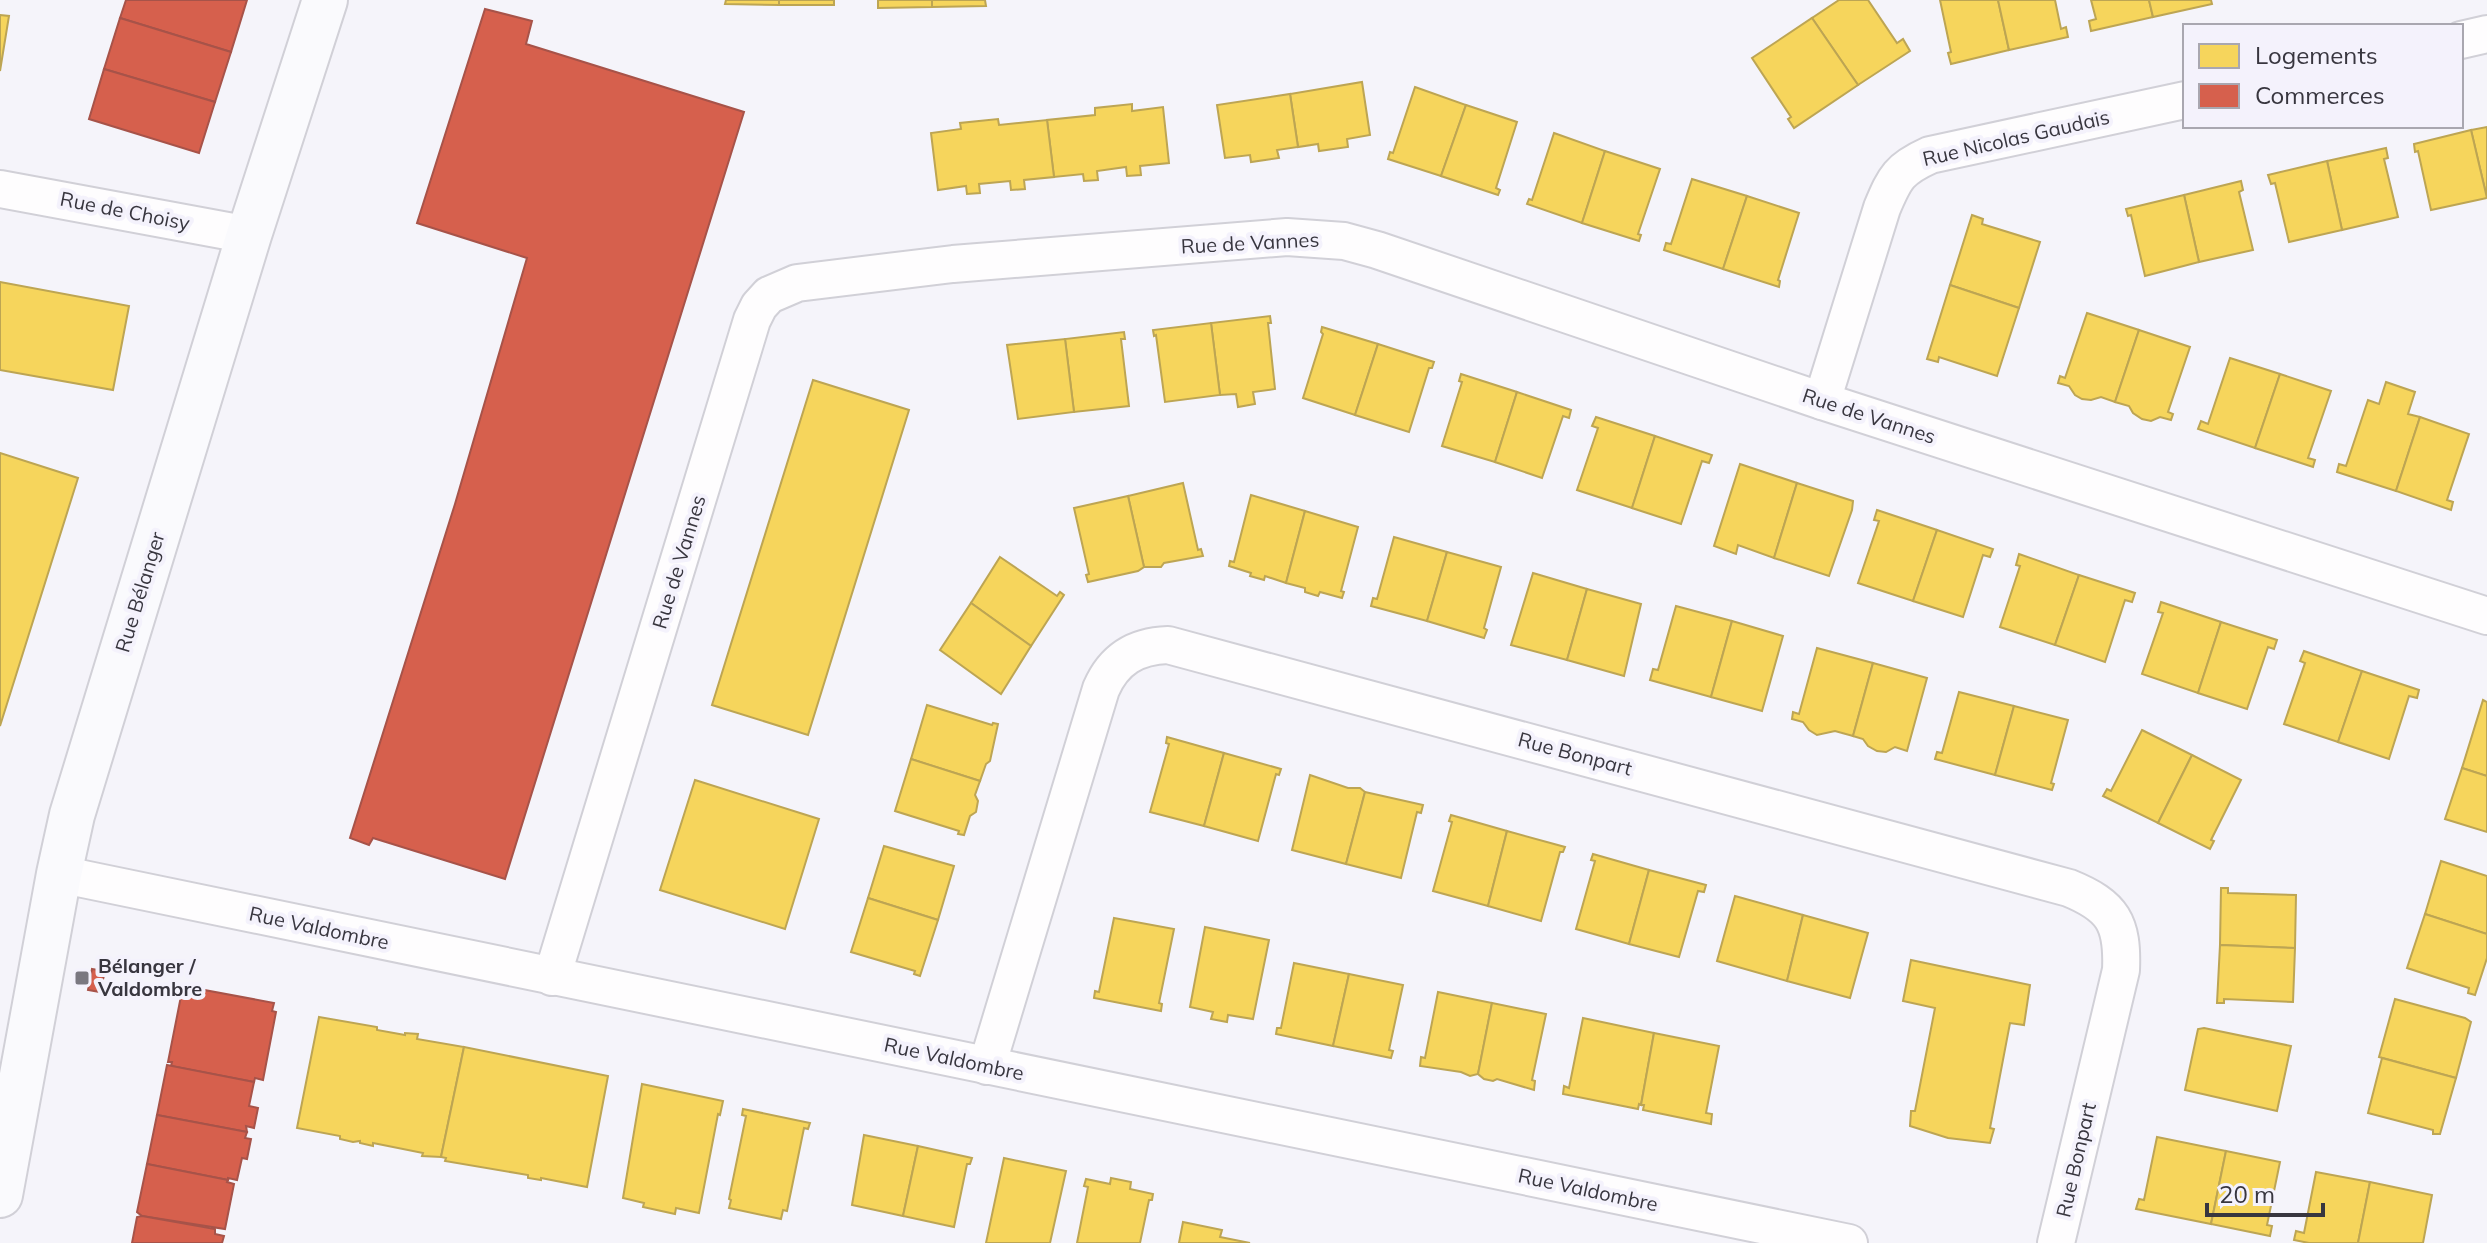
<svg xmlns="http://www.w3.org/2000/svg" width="2487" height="1243" font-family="Mulish,sans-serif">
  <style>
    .homes { fill: #f6d55c; stroke: #bda553; stroke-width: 2 }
    .shops { fill: #d6604d; stroke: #a75349; stroke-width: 2 }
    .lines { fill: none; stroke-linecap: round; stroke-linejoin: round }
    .street-casing { stroke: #d1d0d7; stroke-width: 40 }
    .secondary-casing { stroke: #d1d0d7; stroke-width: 48 }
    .street { stroke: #fefdfe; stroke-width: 36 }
    .secondary { stroke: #fafafd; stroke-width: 44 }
    .poi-dot { fill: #7a7880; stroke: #f4f2fc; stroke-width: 3 }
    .labels { text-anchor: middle; stroke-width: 8; stroke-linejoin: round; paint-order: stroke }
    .street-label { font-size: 20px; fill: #38363f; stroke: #f4f2fc }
    .poi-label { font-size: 20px; font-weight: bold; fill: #38363f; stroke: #f4f2fc; text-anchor: start }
  </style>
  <rect width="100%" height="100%" fill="#f5f4fa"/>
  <g class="homes">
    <polygon points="726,0 779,0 779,5 725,4"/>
    <rect x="779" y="0" width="55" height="5"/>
    <polygon points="878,0 932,0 932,7 878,8"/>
    <polygon points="932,0 985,0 986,6 932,7"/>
    <polygon points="1839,0 1868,0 1897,43 1903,39 1910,51 1858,85 1812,18"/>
    <polygon points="1940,0 1998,0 2009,50 1951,64 1948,53 1951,52"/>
    <polygon points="1998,0 2055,0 2061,29 2066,27 2068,37 2009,50"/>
    <polygon points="2091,0 2149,0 2153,17 2091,31 2089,21 2096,19"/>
    <polygon points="2149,0 2211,0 2212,4 2153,17"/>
    <polygon points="0,15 9,16 0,71"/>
    <polygon points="1812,18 1858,85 1794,128 1788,119 1791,117 1752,58"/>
    <polygon points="1362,82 1370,135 1347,139 1348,147 1319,151 1318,144 1298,147 1290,94"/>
    <polygon points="1415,87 1466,105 1441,176 1388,159 1390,152 1393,153"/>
    <polygon points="1290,94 1298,147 1277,150 1279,158 1251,162 1250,155 1225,158 1217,105"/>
    <polygon points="1132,104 1132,111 1163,107 1169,163 1140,166 1141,175 1127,176 1126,167 1097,171 1098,180 1084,181 1083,174 1054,177 1047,120 1095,115 1095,108"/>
    <polygon points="1466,105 1517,122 1496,188 1500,190 1498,195 1441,176"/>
    <polygon points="998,119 999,125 1047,120 1054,177 1024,180 1025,189 1011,190 1010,181 979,184 980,193 967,194 966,186 938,190 931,133 961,129 960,123"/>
    <polygon points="2487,127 2487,198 2471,130"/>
    <polygon points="2471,130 2487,198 2431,210 2418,151 2415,152 2414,144"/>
    <polygon points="1554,133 1605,151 1582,223 1527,204 1529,199 1532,200"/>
    <polygon points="2386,148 2388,158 2384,159 2398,217 2342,230 2327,161"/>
    <polygon points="1605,151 1660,169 1638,234 1641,235 1639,241 1582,223"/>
    <polygon points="2327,161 2342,230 2289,242 2275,183 2271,184 2268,175"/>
    <polygon points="1692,179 1747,196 1723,269 1664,250 1666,243 1671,244"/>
    <polygon points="2241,181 2243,190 2239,192 2253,250 2199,262 2184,195"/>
    <polygon points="2184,195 2199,262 2145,276 2131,215 2128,216 2126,209"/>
    <polygon points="1747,196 1799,213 1778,280 1780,281 1779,287 1723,269"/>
    <polygon points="1972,215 1983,219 1982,224 2040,242 2019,308 1950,285"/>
    <polygon points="0,282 129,306 113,390 0,370"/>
    <polygon points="1950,285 2019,308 1997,376 1939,357 1938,362 1927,359"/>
    <polygon points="2087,313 2139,330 2115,402 2101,397 2091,400 2082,399 2075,395 2069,386 2058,383 2060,376 2065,378"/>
    <polygon points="1270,316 1271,323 1268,323 1275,389 1253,392 1255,404 1238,407 1236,394 1220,395 1211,323"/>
    <polygon points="1211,323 1220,395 1165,402 1156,335 1154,336 1153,330"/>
    <polygon points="1322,327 1378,344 1355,415 1303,398 1323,334 1321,332"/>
    <polygon points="2139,330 2190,347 2168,412 2173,414 2171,420 2160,417 2151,421 2142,419 2133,413 2129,406 2115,402"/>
    <polygon points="1124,332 1125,339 1121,339 1129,406 1074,412 1065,339"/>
    <polygon points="1065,339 1074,412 1018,419 1007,345"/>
    <polygon points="1378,344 1434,362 1432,368 1429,368 1409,432 1355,415"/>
    <polygon points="2230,358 2280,374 2255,448 2198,429 2201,421 2208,424"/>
    <polygon points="1461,374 1517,392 1495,462 1442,446 1462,382 1459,381"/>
    <polygon points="2280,374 2331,391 2308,458 2315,460 2313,467 2255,448"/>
    <polygon points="813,380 909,410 808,735 712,705"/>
    <polygon points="2386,382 2415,392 2408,414 2420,417 2396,491 2337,472 2339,464 2346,466 2368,400 2379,404"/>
    <polygon points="1517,392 1571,410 1569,418 1563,416 1542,478 1495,462"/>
    <polygon points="1596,417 1655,436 1632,508 1577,490 1598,428 1592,426"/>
    <polygon points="2420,417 2469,434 2447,500 2453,502 2451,510 2396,491"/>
    <polygon points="1655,436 1712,455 1709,463 1702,461 1681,524 1632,508"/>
    <polygon points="0,453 78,478 0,726"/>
    <polygon points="1740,464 1797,483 1774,558 1738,545 1736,554 1714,546"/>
    <polygon points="1183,483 1198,550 1201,549 1203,556 1164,563 1161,567 1144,567 1128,496"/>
    <polygon points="1797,483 1853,501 1852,510 1829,576 1774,558"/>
    <polygon points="1251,495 1305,511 1286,583 1265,576 1264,580 1250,576 1251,573 1229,566 1230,561 1234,562"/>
    <polygon points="1128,496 1144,567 1138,571 1088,582 1086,575 1089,574 1074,508"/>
    <polygon points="1877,510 1937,530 1913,601 1858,583 1879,521 1874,520"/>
    <polygon points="1305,511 1358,527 1341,591 1344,592 1342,598 1320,592 1318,596 1305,592 1305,588 1286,583"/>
    <polygon points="1937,530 1993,549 1990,557 1983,555 1963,617 1913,601"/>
    <polygon points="1394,537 1447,552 1427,621 1371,606 1373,598 1377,599"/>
    <polygon points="1447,552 1501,567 1484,628 1487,630 1484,638 1427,621"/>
    <polygon points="2019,554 2079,575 2055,645 2000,627 2020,566 2016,565"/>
    <polygon points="1000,557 1057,596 1060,592 1064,595 1031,646 971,603"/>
    <polygon points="1533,573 1587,589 1567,660 1511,645"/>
    <polygon points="2079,575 2135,593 2132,602 2125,600 2105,662 2055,645"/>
    <polygon points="1587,589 1641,604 1624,676 1567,660"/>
    <polygon points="2161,602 2221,622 2198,693 2142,674 2163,613 2158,612"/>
    <polygon points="971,603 1031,646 1001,694 940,650"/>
    <polygon points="1676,606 1732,621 1711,697 1650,680 1653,669 1658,670"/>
    <polygon points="1732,621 1783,636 1762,711 1711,697"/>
    <polygon points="2221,622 2277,640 2274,649 2268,647 2247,709 2198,693"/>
    <polygon points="1817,648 1873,663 1853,736 1835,731 1817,735 1809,730 1803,722 1792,719 1793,712 1799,714"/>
    <polygon points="2304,651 2362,671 2338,742 2284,724 2305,663 2300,661"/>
    <polygon points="1873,663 1927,678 1907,751 1895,747 1886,752 1877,751 1868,746 1863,739 1853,736"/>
    <polygon points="2362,671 2419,690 2417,698 2409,696 2389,759 2338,742"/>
    <polygon points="1959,692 2014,706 1995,775 1935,759 1937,752 1942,753"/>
    <polygon points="2483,700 2487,702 2487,776 2462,768"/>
    <polygon points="927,705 992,725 993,723 998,724 990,761 986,764 980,781 911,759"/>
    <polygon points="2014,706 2068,720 2051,783 2054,784 2052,790 1995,775"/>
    <polygon points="2142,730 2192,755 2158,823 2103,796 2107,789 2111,791"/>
    <polygon points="1167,737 1224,753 1204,826 1150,812 1169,744 1166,743"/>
    <polygon points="1224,753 1281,769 1279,775 1276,774 1258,841 1204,826"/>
    <polygon points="2192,755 2241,780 2211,840 2214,841 2210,849 2158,823"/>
    <polygon points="911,759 980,781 975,795 978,801 976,812 970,816 964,835 958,834 959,831 895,811"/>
    <polygon points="2462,768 2487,776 2487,832 2445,819"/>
    <polygon points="1310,775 1348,788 1360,788 1365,792 1346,864 1292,850"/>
    <polygon points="695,780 819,819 785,929 660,890"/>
    <polygon points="1365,792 1423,805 1421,813 1417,812 1401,878 1346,864"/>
    <polygon points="1451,815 1507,831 1488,906 1433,891 1452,822 1449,821"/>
    <polygon points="1507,831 1565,847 1563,852 1560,852 1541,921 1488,906"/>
    <polygon points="884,846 954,866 938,920 868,898"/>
    <polygon points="1593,854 1649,870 1629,944 1576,929 1595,861 1591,860"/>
    <polygon points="2441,861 2487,876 2487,934 2425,914"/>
    <polygon points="1649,870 1706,885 1704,892 1698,891 1679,957 1629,944"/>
    <polygon points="2221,888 2228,888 2228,893 2296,895 2295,948 2220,945"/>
    <polygon points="1735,896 1803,915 1787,981 1717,961"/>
    <polygon points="868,898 938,920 920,976 914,974 915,971 851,952"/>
    <polygon points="2425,914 2487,934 2487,958 2475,995 2468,993 2469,988 2407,968"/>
    <polygon points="1803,915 1868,933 1850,998 1787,981"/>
    <polygon points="1114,918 1174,929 1159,1003 1162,1004 1161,1011 1094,998 1095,991 1099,992"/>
    <polygon points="1205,927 1269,940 1253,1019 1228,1015 1227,1022 1211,1019 1213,1012 1190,1007"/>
    <polygon points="2220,945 2295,948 2293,1002 2224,999 2224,1003 2217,1003"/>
    <polygon points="1911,960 2030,985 2024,1025 2010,1023 1990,1128 1994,1129 1990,1143 1948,1138 1910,1126 1911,1111 1915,1111 1935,1008 1903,1001"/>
    <polygon points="1294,963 1349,974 1333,1046 1276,1034 1277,1028 1281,1028"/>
    <polygon points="1349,974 1403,985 1389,1050 1393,1051 1391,1058 1333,1046"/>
    <polygon points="1438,992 1492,1003 1478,1074 1470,1076 1461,1072 1420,1066 1421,1057 1425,1058"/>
    <polygon points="2395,999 2465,1018 2471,1022 2456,1078 2379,1057"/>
    <polygon points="1492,1003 1546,1014 1532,1080 1535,1081 1534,1090 1497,1079 1493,1081 1484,1079 1478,1074"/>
    <polygon points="319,1017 377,1027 377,1030 405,1035 405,1033 418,1034 417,1039 464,1047 441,1157 422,1156 423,1153 373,1143 373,1146 360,1143 360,1141 353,1142 340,1139 340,1136 297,1128"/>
    <polygon points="1583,1018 1654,1033 1641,1105 1639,1104 1638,1109 1563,1094 1564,1086 1569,1088"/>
    <polygon points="2204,1028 2291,1046 2277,1111 2185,1090 2198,1029"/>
    <polygon points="1654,1033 1719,1046 1706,1113 1712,1114 1711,1124 1643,1110 1644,1105 1641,1105"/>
    <polygon points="464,1047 608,1076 587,1187 541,1178 541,1180 528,1178 528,1175 445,1161 446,1158 441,1157"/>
    <polygon points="2382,1058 2456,1078 2440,1134 2433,1134 2433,1130 2368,1113"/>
    <polygon points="642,1084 723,1101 720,1115 718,1114 699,1213 676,1208 675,1214 643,1207 644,1203 623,1198"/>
    <polygon points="743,1109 810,1123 808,1129 804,1128 787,1211 783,1210 781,1219 729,1208 731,1200 729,1199 746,1116 742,1115"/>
    <polygon points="864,1135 918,1146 903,1216 852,1205"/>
    <polygon points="2157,1137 2226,1151 2211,1224 2136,1209 2139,1199 2144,1200"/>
    <polygon points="918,1146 972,1158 970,1164 967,1164 954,1227 903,1216"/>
    <polygon points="2226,1151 2280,1162 2267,1225 2272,1226 2270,1236 2211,1224"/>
    <polygon points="1004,1158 1066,1171 1050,1243 986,1243"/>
    <polygon points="2316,1172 2370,1182 2358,1243 2309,1243 2294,1240 2296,1231 2304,1233"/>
    <polygon points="1111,1178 1131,1182 1130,1189 1153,1194 1152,1200 1149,1200 1140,1243 1077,1243 1088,1187 1084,1186 1086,1179 1110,1184"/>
    <polygon points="2370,1182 2432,1195 2423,1243 2358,1243"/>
    <polygon points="1183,1222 1222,1230 1220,1237 1250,1243 1179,1243"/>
  </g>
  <g class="shops">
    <polygon points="126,0 247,0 231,52 120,18"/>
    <polygon points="485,9 532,21 526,44 744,112 505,879 373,838 369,845 350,838 455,504 527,258 417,223"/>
    <polygon points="120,18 231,52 215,102 104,69"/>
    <polygon points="104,69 215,102 199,153 89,119"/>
    <polygon points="92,969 105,971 100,992 88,990"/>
    <polygon points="183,986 274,1003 272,1011 276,1012 263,1080 255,1078 254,1082 171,1066 172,1062 168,1062"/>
    <polygon points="167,1065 254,1082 249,1106 258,1108 254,1128 246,1126 247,1132 157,1115"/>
    <polygon points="157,1115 247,1132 245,1138 251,1139 247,1159 242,1158 237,1180 228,1178 228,1180 147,1164"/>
    <polygon points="147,1164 228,1180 227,1182 234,1184 225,1229 142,1216 137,1212"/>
    <polygon points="142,1216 215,1229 215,1234 224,1236 222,1243 132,1243 137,1217"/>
  </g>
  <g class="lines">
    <g class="street-casing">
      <g id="street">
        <polyline points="2461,40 2487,34"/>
        <polyline points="0,189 249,235"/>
        <path d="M1822 401 1882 208C1895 177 1899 169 1930 155L2185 100"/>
        <polyline points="59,874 1849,1243"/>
        <polyline points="552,977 752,320 759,306 769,295 797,283 953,264 1287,237 1344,241 1377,250 1822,401 2487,616"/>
        <path d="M987 1066 1101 689C1114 659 1136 646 1168 645L2069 888C2113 906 2123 923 2121 970L2056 1243"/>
      </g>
    </g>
    <g class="secondary-casing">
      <polyline id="secondary" points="0,1195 59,874 72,815 249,235 325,0"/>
    </g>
    <use href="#street" class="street"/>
    <use href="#secondary" class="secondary"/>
  </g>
  <rect class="poi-dot" x="74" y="970" width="16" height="16" rx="4"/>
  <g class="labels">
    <g class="street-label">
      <text transform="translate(2016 138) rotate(-13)" y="7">Rue Nicolas Gaudais</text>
      <text transform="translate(125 211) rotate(11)" y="7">Rue de Choisy</text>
      <text transform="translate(1250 243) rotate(-3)" y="7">Rue de Vannes</text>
      <text transform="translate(1869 416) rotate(18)" y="7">Rue de Vannes</text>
      <text transform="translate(679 562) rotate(-73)" y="7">Rue de Vannes</text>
      <text transform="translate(140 592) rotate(-73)" y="7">Rue Bélanger</text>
      <text transform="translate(1575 754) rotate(15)" y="7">Rue Bonpart</text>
      <text transform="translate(319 928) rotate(12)" y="7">Rue Valdombre</text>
      <text transform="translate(954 1059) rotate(12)" y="7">Rue Valdombre</text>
      <text transform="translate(2076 1160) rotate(-77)" y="7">Rue Bonpart</text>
      <text transform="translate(1588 1190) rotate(12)" y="7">Rue Valdombre</text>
    </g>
    <g class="poi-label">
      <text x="98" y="973">Bélanger /<tspan x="98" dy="23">Valdombre</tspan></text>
    </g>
  </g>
  <rect x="2183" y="24" width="280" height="104" fill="#f4f2fc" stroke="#a9a7b0" stroke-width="2"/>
  <rect x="2199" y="44" width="40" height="24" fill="#f6d55c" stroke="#a9a7b0" stroke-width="2"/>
  <text x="2255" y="64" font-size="24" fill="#38363f">Logements</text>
  <rect x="2199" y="84" width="40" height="24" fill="#d6604d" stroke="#a9a7b0" stroke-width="2"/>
  <text x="2255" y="104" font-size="24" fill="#38363f">Commerces</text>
  <path d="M2207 1203v12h116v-12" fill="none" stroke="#38363f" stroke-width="4"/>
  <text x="2219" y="1203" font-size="24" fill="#38363f" stroke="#f4f2fc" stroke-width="6" paint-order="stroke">20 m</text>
</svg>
